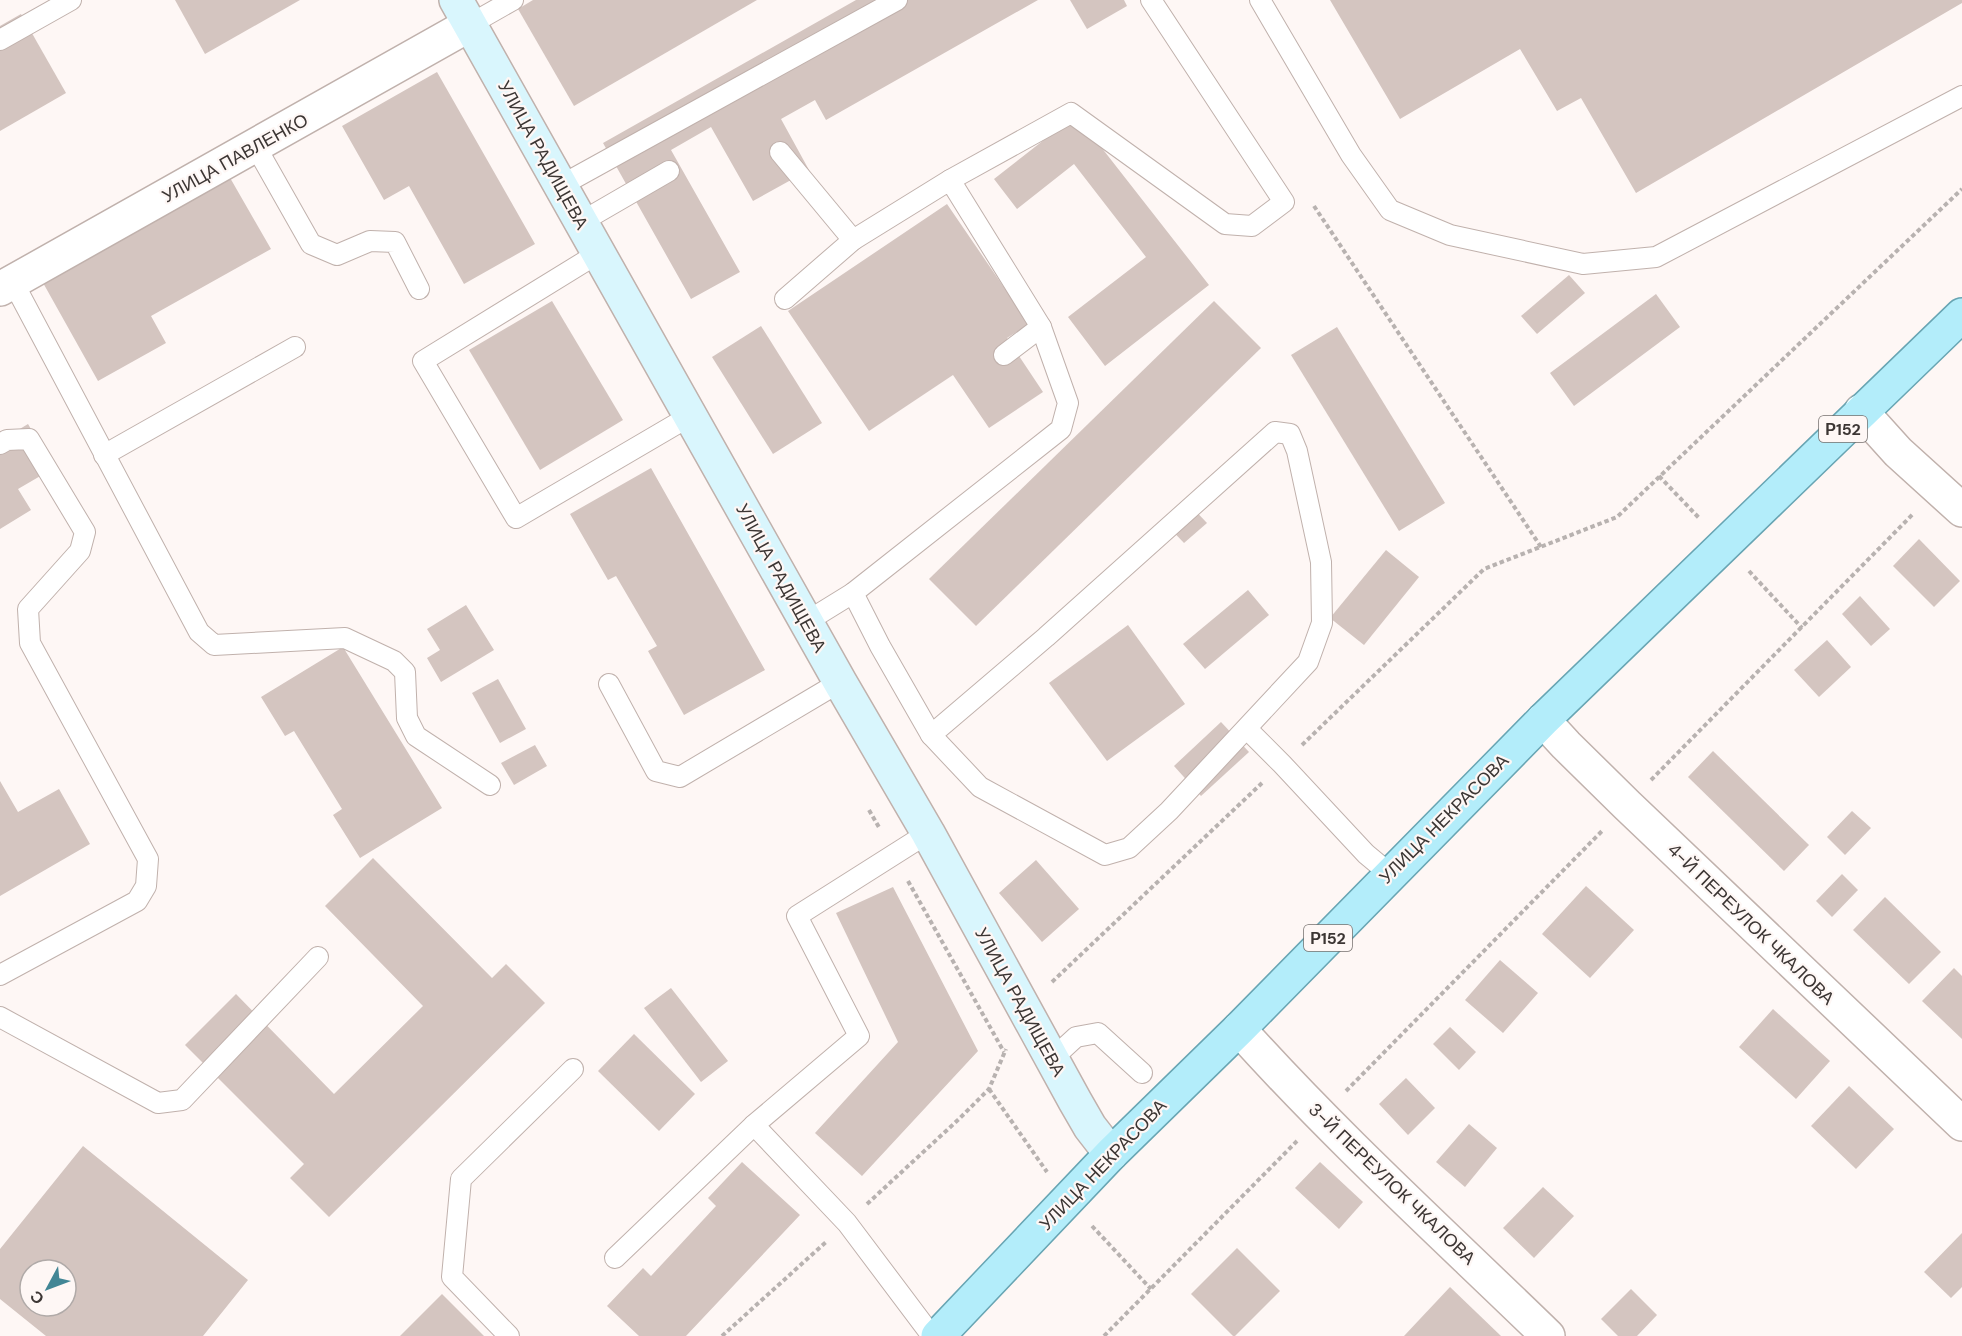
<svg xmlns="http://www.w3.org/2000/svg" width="1962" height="1336" font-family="'DM Sans',sans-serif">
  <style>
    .building { fill: #d4c5c0; fill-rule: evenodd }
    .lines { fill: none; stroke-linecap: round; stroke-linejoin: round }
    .lane-casing { stroke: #c0b1ac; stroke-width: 22 }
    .street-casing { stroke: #c0b1ac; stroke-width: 36 }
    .secondary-casing { stroke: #c0b1ac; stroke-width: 36 }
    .primary-casing { stroke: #68a5b3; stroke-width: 36 }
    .path { stroke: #b8b2b0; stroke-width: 4; stroke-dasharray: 4.5 3; stroke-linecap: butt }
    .lane { stroke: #fff; stroke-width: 20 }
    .street { stroke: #fff; stroke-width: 33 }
    .secondary { stroke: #d9f6fd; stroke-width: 33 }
    .primary { stroke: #b3edfa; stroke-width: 33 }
    .labels { text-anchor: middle; stroke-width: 4.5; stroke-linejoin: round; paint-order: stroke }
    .shield { fill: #fef7f5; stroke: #76706e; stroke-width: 1.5 }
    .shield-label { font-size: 16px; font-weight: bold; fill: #3c3634 }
    .street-label { font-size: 18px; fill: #3c3634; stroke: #fef7f5 }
  </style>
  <rect width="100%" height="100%" fill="#fef7f5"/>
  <g class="building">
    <polygon points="175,0 300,0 205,54"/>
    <polygon points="533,0 757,0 574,106 518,9"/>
    <polygon points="856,0 1038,0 826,120 815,100 781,119 809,170 753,201 711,127 671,150 740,272 691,299 603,143"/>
    <polygon points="1070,0 1124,0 1127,6 1087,29"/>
    <polygon points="1330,0 1962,0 1962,3 1636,193 1581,98 1557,111 1520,49 1400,119"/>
    <polygon points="21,14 66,93 0,131 0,26"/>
    <polygon points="437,72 535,244 464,284 409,186 384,200 342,126"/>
    <polygon points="1076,115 1209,285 1105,366 1068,317 1146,257 1074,164 1017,209 994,179"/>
    <polygon points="229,176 271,249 151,316 166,343 98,381 42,281"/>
    <polygon points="947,204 1029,324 1007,338 1043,392 989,428 953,375 869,431 788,311"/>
    <polygon points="1569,275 1585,293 1537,334 1521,316"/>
    <polygon points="1656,294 1680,327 1574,406 1550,373"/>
    <polygon points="552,301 623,420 540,470 469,350"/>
    <polygon points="1214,301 1261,348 976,626 929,579"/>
    <polygon points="761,326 822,423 773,454 712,357"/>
    <polygon points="1337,327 1445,503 1399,531 1291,355"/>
    <polygon points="28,424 54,468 18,489 31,510 0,529 0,441"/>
    <polygon points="651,468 765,670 684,715 648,651 657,646 616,576 608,580 570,514"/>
    <polygon points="1186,501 1207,523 1184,543 1164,522"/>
    <polygon points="1919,539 1960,581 1934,607 1893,566"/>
    <polygon points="1386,550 1419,577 1364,645 1330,618"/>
    <polygon points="1248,590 1269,615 1205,669 1183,644"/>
    <polygon points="1860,596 1890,629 1871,646 1842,614"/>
    <polygon points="466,605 494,650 441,682 427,658 440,650 427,629"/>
    <polygon points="1128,625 1185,704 1107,761 1049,683"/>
    <polygon points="1827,640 1851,667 1819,697 1794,670"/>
    <polygon points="343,647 442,808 360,858 333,815 342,809 294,731 285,736 261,697"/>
    <polygon points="498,679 526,729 500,743 472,693"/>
    <polygon points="1221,722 1249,752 1201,796 1174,766"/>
    <polygon points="535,745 547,766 514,785 501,763"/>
    <polygon points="1713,751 1809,845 1784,871 1688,777"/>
    <polygon points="0,781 18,812 59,789 90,844 0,896"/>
    <polygon points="1852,811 1871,828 1845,855 1827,837"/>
    <polygon points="373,858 492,978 506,964 545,1003 329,1217 290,1178 304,1164 185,1045 236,994 334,1094 423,1006 325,906"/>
    <polygon points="1036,860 1079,909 1042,942 999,893"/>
    <polygon points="1842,874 1858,890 1832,917 1816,901"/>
    <polygon points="1586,886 1634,930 1590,978 1542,934"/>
    <polygon points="893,887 978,1051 862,1176 815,1133 898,1042 836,913"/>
    <polygon points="1885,897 1941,952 1909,984 1853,930"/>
    <polygon points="1500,960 1538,993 1503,1033 1465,1000"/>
    <polygon points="1954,968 1962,976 1962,1039 1922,1001"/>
    <polygon points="671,988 728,1061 701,1082 644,1008"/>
    <polygon points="1773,1009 1830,1061 1796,1099 1739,1047"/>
    <polygon points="1450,1027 1476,1052 1459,1070 1433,1044"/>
    <polygon points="634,1034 695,1094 659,1131 598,1071"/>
    <polygon points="1406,1078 1435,1108 1408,1135 1379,1104"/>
    <polygon points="1849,1086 1894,1129 1856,1169 1811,1126"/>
    <polygon points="1469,1124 1497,1148 1465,1187 1436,1162"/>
    <path d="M83 1146 248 1280 203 1336H46L0 1299V1249ZM30 1270H66V1306H30Z"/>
    <polygon points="742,1162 800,1215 686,1336 639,1336 607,1306 643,1268 651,1276 716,1206 708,1198"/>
    <polygon points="1320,1162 1363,1202 1339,1229 1295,1188"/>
    <polygon points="1543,1187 1574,1216 1534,1258 1503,1228"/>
    <polygon points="1962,1233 1962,1287 1951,1298 1924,1272"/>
    <polygon points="1237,1248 1280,1291 1235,1336 1233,1336 1191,1294"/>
    <polygon points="1450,1287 1501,1336 1404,1336"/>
    <polygon points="1631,1289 1657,1315 1637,1336 1618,1336 1601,1319"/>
    <polygon points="442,1294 484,1336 400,1336"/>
  </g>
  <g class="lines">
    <g class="lane-casing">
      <g id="lane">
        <polyline points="1260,0 1351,155 1390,210 1450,235 1583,264 1656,257 1962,96"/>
        <polyline points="469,25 513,0"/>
        <polyline points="0,40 71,0"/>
        <polyline points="256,147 311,244 337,255 370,241 395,242 419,289"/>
        <polyline points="780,152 853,240"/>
        <polyline points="950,180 1071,113 1225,224 1252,226 1284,202 1151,0"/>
        <polyline points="560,186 897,0"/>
        <polyline points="581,222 669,171"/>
        <polyline points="597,254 423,361 516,518 690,416"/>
        <polyline points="13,282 199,632 214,645 345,638 394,661 405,672 407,718 416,736 490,785"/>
        <polyline points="785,299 853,240 950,180 1041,327 1068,403 1061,429 853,593 880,646 931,735"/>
        <polyline points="1004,355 1041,327"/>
        <polygon points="1275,432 1290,434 1297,451 1321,562 1322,623 1308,662 1169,811 1129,848 1105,855 980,787 931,735 1046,637"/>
        <polyline points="0,444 7,440 29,439 85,532 80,551 28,609 30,643 148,859 146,886 137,901 0,975"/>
        <polyline points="104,455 295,347"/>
        <polyline points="806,622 853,593"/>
        <polyline points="609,684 656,771 680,777 840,682"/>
        <polyline points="1247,729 1282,764 1366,854 1390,874"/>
        <polyline points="928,833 797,916 859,1036 754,1125 847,1223 932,1336"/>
        <polyline points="0,1017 158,1103 182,1100 318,957"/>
        <polyline points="1052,1059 1076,1037 1098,1033 1142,1073"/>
        <polyline points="615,1258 754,1125"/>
        <polyline points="509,1336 452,1277 461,1179 573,1069"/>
      </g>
    </g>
    <g class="street-casing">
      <g id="street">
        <polyline points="0,289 469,25"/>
        <polyline points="1861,411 1898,452 1962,510"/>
        <polyline points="1543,720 1566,745 1627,805 1962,1124"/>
        <path d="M1239 1029C1336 1137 1444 1235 1548 1336"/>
      </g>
    </g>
    <g class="secondary-casing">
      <polyline id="secondary" points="456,0 840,682 928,833 1075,1101 1090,1127 1111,1154"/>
    </g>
    <g class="primary-casing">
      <polyline id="primary" points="938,1336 1111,1154 1239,1029 1543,720 1962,315"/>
    </g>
    <g class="path">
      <polyline points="1314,206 1541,547"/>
      <polyline points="1659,476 1700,519"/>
      <polyline points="1749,571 1802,628"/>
      <polyline points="1302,745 1484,569 1617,517 1962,189"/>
      <polyline points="1651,780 1913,514"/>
      <polyline points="869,810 880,829"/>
      <polyline points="908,881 1004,1052"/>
      <polyline points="1052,982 1262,783"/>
      <polyline points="989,1089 1047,1172"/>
      <polyline points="1346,1091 1602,831"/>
      <polyline points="867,1204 959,1119 989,1089 1006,1049"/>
      <polyline points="1092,1226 1151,1289"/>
      <polyline points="722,1336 826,1242"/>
      <polyline points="1104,1336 1297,1141"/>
    </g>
    <use href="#lane" class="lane"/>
    <use href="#street" class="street"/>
    <use href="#secondary" class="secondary"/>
    <use href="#primary" class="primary"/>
  </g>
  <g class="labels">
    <g class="shield">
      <rect x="1819" y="416" width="48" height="26" rx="4.5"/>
      <rect x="1304" y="925" width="48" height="26" rx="4.5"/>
    </g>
    <g class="shield-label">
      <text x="1843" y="435">Р152</text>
      <text x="1328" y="944">Р152</text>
    </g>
    <g class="street-label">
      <text transform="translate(543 155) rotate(61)" y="6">УЛИЦА РАДИЩЕВА</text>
      <text transform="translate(235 158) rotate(-29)" y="6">УЛИЦА ПАВЛЕНКО</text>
      <text transform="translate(781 578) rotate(61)" y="6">УЛИЦА РАДИЩЕВА</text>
      <text transform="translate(1444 819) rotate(-45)" y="6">УЛИЦА НЕКРАСОВА</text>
      <text transform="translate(1751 924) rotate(44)" y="6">4-Й ПЕРЕУЛОК ЧКАЛОВА</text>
      <text transform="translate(1020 1002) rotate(61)" y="6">УЛИЦА РАДИЩЕВА</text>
      <text transform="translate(1103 1165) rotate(-46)" y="6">УЛИЦА НЕКРАСОВА</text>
      <text transform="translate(1392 1184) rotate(44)" y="6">3-Й ПЕРЕУЛОК ЧКАЛОВА</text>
    </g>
  </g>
  <g transform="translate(48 1288) rotate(229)"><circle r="28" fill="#fef7f5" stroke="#b0aaa8" stroke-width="1.5"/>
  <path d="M0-4.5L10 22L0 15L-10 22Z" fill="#428695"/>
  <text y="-9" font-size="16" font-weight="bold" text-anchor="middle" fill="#3c3634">С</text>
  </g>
</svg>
